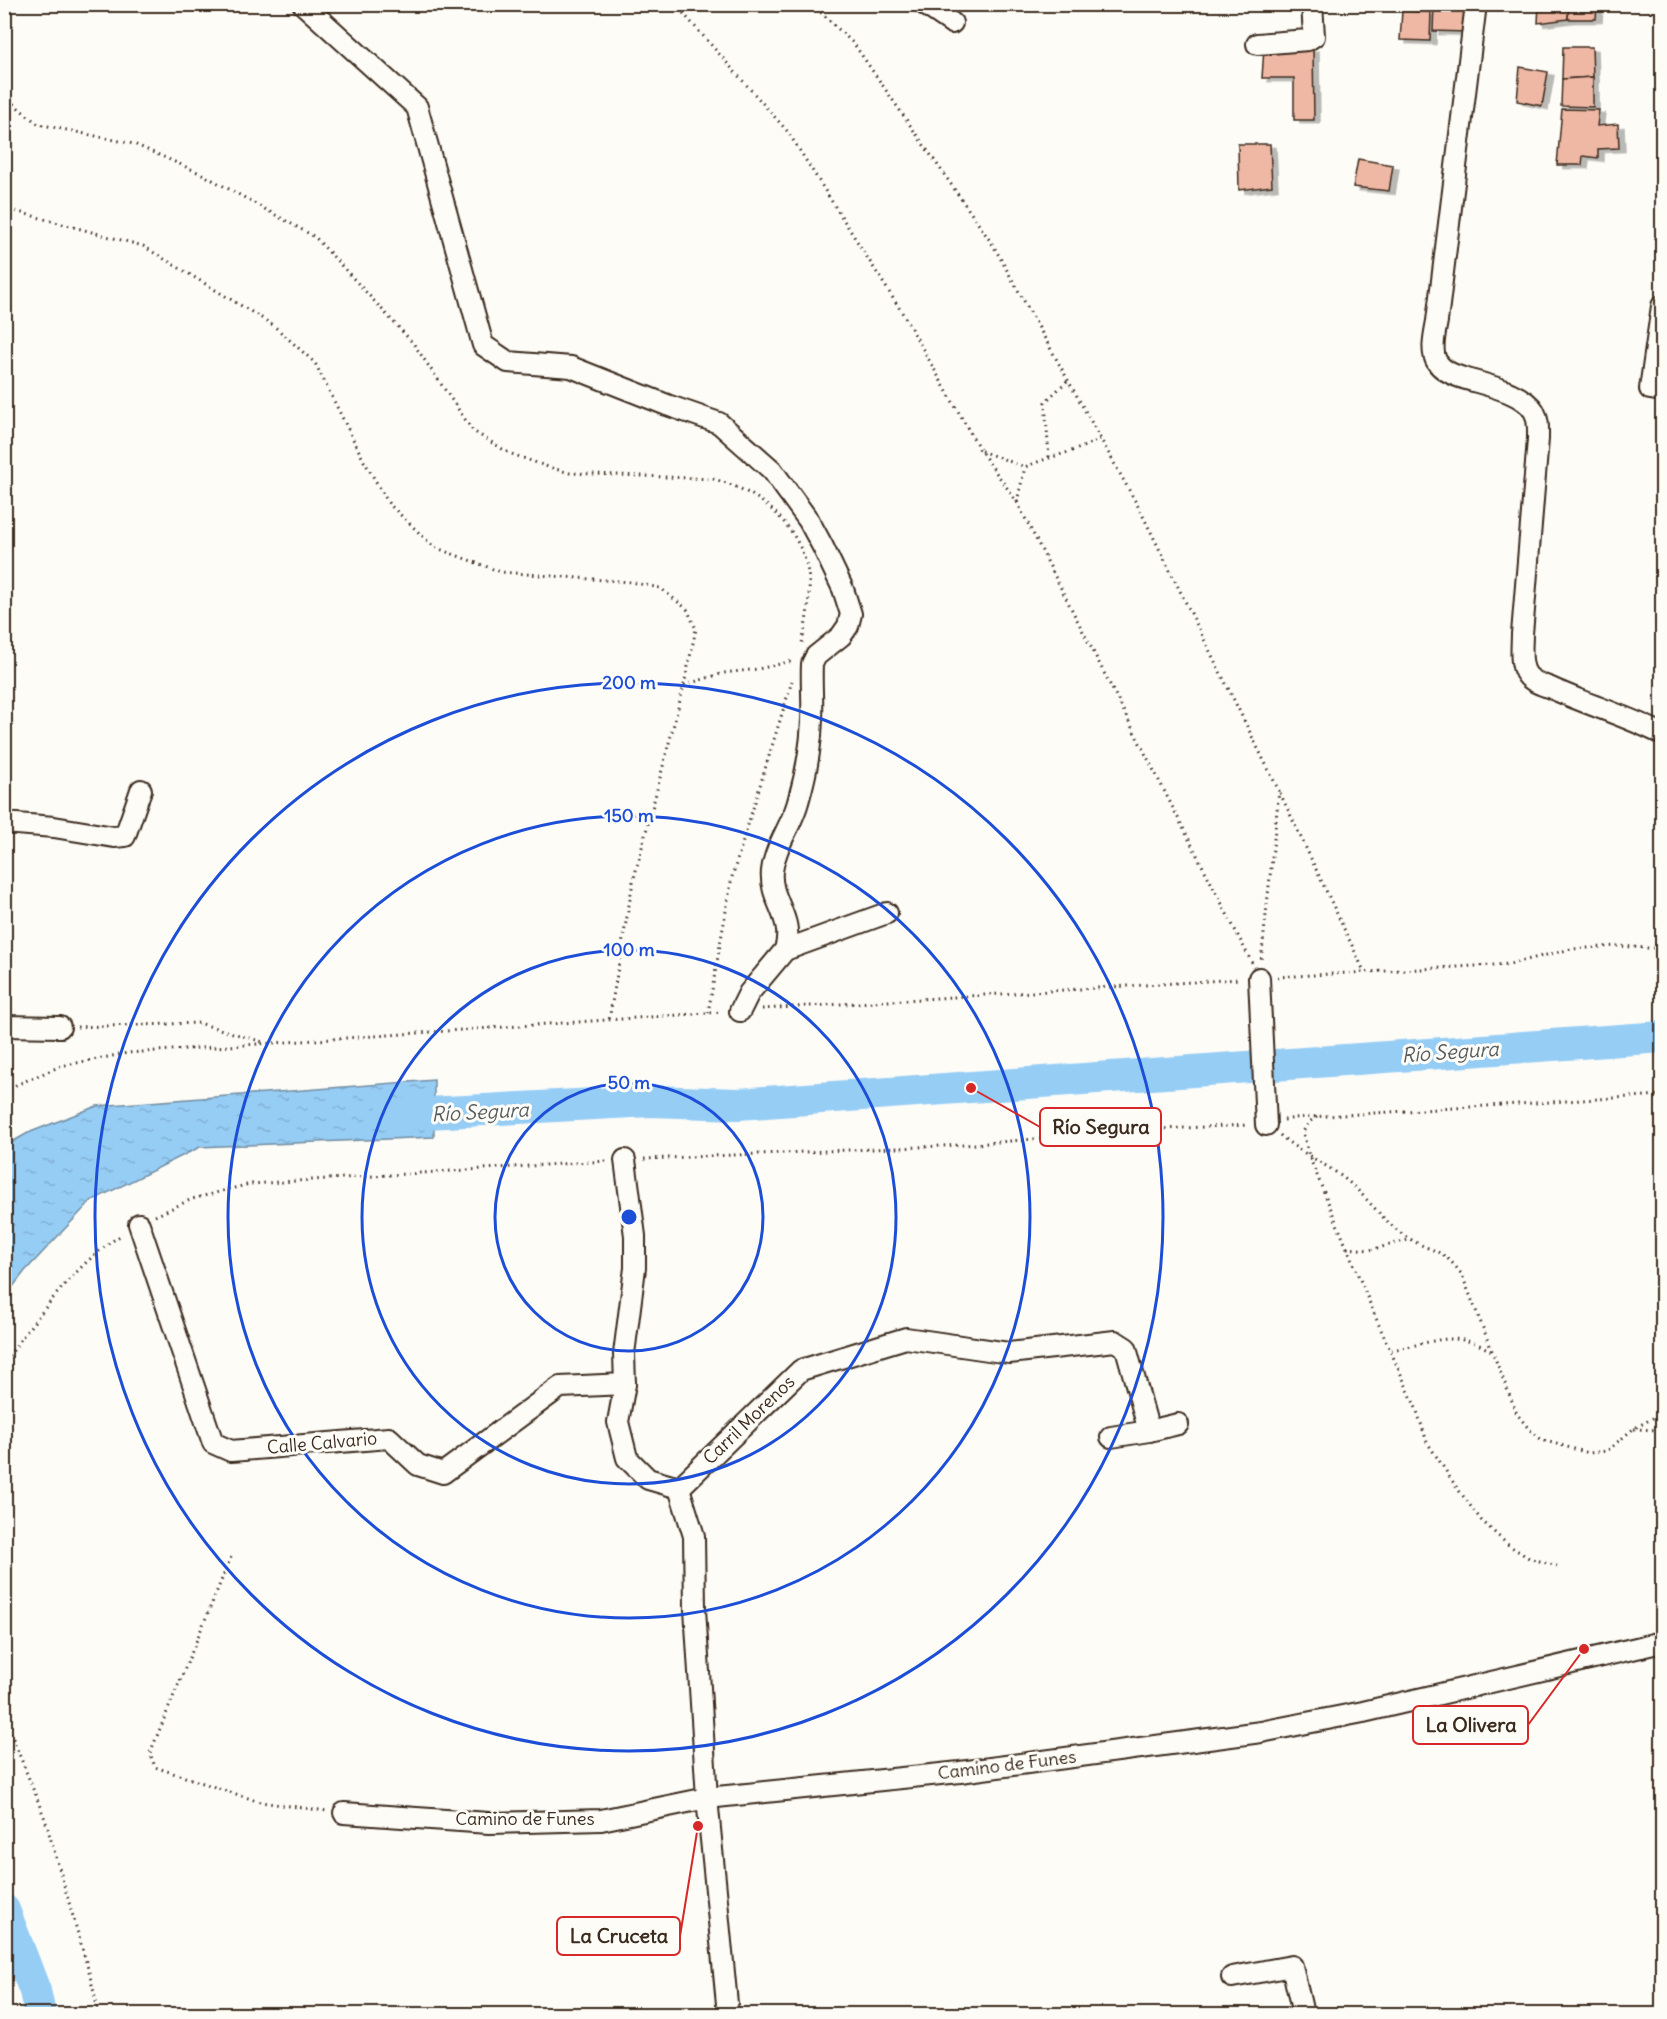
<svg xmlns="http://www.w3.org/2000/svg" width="1667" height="2019" font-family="Delius,sans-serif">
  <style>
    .water { fill: url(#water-ripples); stroke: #728c9f; stroke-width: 1.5 }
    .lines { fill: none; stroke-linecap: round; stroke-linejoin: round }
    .river { stroke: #96cdf5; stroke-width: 32 }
    .building { fill: #efb8a5; stroke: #3b2a1e; stroke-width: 1.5; filter: url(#shadow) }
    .minor-casing { stroke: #3b2a1e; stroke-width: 24 }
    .path { stroke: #3b2a1e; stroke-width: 3; stroke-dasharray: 1.5 4.5; stroke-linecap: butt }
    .minor { stroke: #fdfcf7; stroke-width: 20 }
    .ring { fill: none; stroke: #1d4ed8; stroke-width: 3 }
    .labels { text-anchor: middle; stroke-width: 6; stroke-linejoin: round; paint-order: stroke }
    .street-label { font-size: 18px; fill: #3b2a1e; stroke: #fdfcf7 }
    .water-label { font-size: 20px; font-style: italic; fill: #565b5e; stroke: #fdfcf7 }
    .centre { fill: #1d4ed8; stroke: #fdfcf7; stroke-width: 3 }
    .ring-label { font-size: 18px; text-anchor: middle; font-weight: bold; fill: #1d4ed8; stroke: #fdfcf7; stroke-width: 6; stroke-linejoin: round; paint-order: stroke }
    .leader { fill: none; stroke: #d62828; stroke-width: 2 }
    .callout-dot { fill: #d62828; stroke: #fdfcf7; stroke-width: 2 }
    .callout { fill: #fdfcf7; stroke: #d62828; stroke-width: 2 }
    .callout-label { font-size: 20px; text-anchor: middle; font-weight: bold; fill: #3b2a1e }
  </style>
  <defs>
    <pattern id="water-ripples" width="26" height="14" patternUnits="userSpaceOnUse" patternTransform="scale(1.5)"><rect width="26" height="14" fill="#96cdf5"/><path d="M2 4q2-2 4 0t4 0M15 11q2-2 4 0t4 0" fill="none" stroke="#82b0d2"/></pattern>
    <filter id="shadow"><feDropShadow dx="6" dy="3.5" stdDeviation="0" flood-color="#0004"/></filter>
  </defs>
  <rect width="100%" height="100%" fill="#fdfcf7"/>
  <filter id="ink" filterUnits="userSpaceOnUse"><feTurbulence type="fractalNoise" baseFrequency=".0167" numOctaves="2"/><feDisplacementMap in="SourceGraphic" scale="12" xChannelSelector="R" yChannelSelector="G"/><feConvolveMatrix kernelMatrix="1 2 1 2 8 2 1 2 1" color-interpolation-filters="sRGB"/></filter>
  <g filter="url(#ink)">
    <polygon class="water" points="434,1080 434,1137 200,1147 91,1201 25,1271 5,1297 5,1146 28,1133 97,1106"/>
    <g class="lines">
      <g class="river">
        <polyline points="391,1115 651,1101 738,1104 1662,1037"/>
        <polyline points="4,1910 35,1991 40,2014"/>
      </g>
    </g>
    <g class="building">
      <polygon points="1434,4 1469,4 1466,32 1433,31"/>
      <polygon points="1539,4 1569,4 1568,19 1538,23"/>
      <polygon points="1569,4 1597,4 1596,19 1568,19"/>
      <polygon points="1402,11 1431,12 1430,41 1400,40"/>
      <polygon points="1563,47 1592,47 1593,77 1562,79"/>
      <polygon points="1264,48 1313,48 1314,120 1294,120 1294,78 1262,78"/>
      <polygon points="1520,67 1548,72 1542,106 1517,101"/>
      <polygon points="1593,77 1593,107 1561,106 1562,79"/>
      <polygon points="1562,109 1599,110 1597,126 1618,124 1619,148 1598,149 1598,158 1583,156 1582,165 1557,165"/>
      <polygon points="1238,144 1270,144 1272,186 1239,190"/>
      <polygon points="1358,159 1393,165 1389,191 1353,187"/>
    </g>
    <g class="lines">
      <g class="minor-casing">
        <g id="minor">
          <path d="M303 4 417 107 483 345 508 362 571 367 667 405 719 423 772 470 809 521 823 547 843 589 851 614 848 626 841 636 816 656 812 664C811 683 813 701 812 720 811 747 806 775 798 802 792 825 775 846 772 871 769 901 795 917 785 950"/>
          <polyline points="924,4 952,23"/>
          <path d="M1476 4 1437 321C1435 333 1430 351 1437 362 1442 370 1451 374 1460 377 1481 384 1522 391 1534 411 1539 420 1538 429 1538 439L1522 634C1522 646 1519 665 1527 675 1532 682 1543 685 1551 688 1588 705 1627 716 1662 734"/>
          <polyline points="1257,44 1308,40 1314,36 1312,4"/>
          <polyline points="1662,306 1650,389 1662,391"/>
          <polyline points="4,823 54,827 114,837 125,836 141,790"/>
          <polyline points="1259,978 1266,1125"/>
          <polyline points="740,1011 749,993 785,950 887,913"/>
          <polyline points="4,1026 60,1027"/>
          <polyline points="625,1160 635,1236 635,1268 624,1354 625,1384 618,1422 627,1458 648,1479 679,1488 694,1536 695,1609 707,1798 728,2014"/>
          <polyline points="139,1224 213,1443 231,1451 389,1438 418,1465 443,1473 560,1387 625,1384"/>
          <polyline points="1111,1437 1149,1431 1178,1424"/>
          <polyline points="679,1488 801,1370 906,1338 1009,1353 1115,1341 1126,1348 1149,1431"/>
          <polyline points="344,1813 489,1823 601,1820 707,1798 960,1772 1261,1732 1363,1712 1662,1642"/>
          <polyline points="1232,1977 1292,1966 1303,2014"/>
        </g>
      </g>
      <g class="path">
        <polyline points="675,4 788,132 903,314 980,450 1017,502 1252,963"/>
        <polyline points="812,4 854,44 993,245 1139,508 1279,791 1261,962"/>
        <path d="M4 96 38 124 134 144 202 174 315 237 413 343 473 431 509 453 548 467 570 473 713 479C756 490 793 519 806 563 813 588 807 618 802 643"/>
        <polyline points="4,208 143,246 273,325 315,363 364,461 389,504 434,547 501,572 630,582 660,588 687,609 696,629 684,685 633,882 609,1020"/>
        <path d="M981 451 1025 467C1049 456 1077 452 1100 439"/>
        <polyline points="1049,457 1045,402 1068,380"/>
        <polyline points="1017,502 1025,467"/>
        <polyline points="684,685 724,673 758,669 793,661"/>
        <polyline points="1280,793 1364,971"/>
        <polyline points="1277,977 1510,964 1571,949 1618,946 1662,949"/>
        <polyline points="762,1009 1240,979"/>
        <polyline points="708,1013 732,877 792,681"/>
        <polyline points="77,1027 199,1023 263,1042"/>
        <polyline points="4,1090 61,1066 128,1053 722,1012"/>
        <polyline points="1317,1117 1309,1122 1303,1132 1309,1156 1378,1323 1416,1408 1427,1442 1457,1488 1481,1520 1507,1544 1529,1558 1557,1566"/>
        <polyline points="1284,1120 1295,1118 1662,1095"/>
        <path d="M1280 1135C1300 1153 1325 1163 1345 1179 1368 1197 1384 1224 1410 1239 1435 1254 1442 1247 1462 1275L1517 1414 1529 1429 1542 1440 1589 1453 1607 1451 1633 1429 1662 1413"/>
        <polyline points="644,1159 964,1145 1139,1130 1248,1125"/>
        <polyline points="155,1216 192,1199 250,1184 607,1161"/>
        <polyline points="1347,1248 1370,1250 1408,1240"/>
        <path d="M1391 1350C1431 1344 1452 1328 1491 1351"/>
        <path d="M4 1367C13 1348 25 1333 38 1317 63 1285 89 1255 123 1234"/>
        <polyline points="1634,1429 1662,1430"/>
        <polyline points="231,1557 150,1753 155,1767 260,1802 327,1811"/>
        <polyline points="4,1716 45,1819 89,1972 99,2014"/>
      </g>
      <use href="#minor" class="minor"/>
    </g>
  </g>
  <g class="ring">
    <circle cx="629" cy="1217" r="134"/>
    <circle cx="629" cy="1217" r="267"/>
    <circle cx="629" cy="1217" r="401"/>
    <circle cx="629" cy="1217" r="534"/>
  </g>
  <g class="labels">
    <g class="street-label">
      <text transform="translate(749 1420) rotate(-44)" y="6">Carril Morenos</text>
      <text transform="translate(322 1443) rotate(-5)" y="6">Calle Calvario</text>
      <text transform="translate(1007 1765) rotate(-7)" y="6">Camino de Funes</text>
      <text x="525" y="1825">Camino de Funes</text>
    </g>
    <g class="water-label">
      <text transform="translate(1450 1052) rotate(-4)" y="7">Río Segura</text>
      <text transform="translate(480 1112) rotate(-3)" y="7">Río Segura</text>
    </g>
  </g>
  <circle cx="629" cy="1217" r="9" class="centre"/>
  <g class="ring-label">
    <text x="629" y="689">200 m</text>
    <text x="629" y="822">150 m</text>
    <text x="629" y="956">100 m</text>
    <text x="629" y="1089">50 m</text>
  </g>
  <path class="leader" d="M971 1088L1040 1127M1584 1649L1528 1725M698 1826L680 1936"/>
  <g class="callout-dot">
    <circle cx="971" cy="1088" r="6"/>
    <circle cx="1584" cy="1649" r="6"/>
    <circle cx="698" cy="1826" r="6"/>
  </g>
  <g class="callout">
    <rect x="1040" y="1108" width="121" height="38" rx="6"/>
    <rect x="1413" y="1706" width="115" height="38" rx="6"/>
    <rect x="557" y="1917" width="123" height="38" rx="6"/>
  </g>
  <g class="callout-label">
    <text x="1101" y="1134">Río Segura</text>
    <text x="1471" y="1732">La Olivera</text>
    <text x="619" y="1943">La Cruceta</text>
  </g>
  <rect width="1667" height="2019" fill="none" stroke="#fdfcf7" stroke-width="24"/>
  <rect x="12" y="12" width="1643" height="1995" fill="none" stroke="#3b2a1e" stroke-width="2" filter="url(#ink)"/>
</svg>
